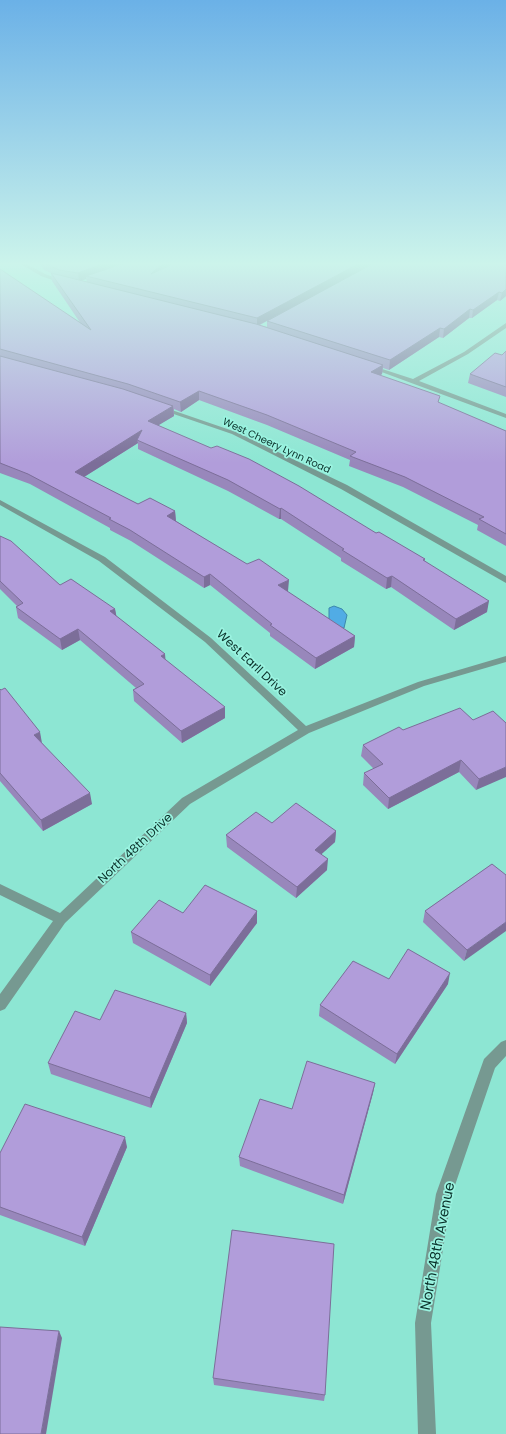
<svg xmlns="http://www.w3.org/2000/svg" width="506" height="1434" font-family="Poppins,sans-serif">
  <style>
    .water { fill: #51ace5; stroke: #3c87ad }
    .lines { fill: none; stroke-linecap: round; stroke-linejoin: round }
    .minor { fill: #769991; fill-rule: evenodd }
    .wall { fill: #9887bb; fill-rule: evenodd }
    .shaded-wall { fill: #7c6e99 }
    .building { fill: #b19dda; stroke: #7c6e99 }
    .labels { text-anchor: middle; stroke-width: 3.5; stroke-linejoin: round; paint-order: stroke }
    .far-street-label { font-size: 10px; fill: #0a312a; stroke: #9af3e0 }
    .street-label { font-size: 12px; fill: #0a312a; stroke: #9af3e0 }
    .near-street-label { font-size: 14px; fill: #0a312a; stroke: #9af3e0 }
  </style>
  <rect width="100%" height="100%" fill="#8de6d3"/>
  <polygon class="water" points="334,606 342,609 347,615 344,628 339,629 329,621 329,608"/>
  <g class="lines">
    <g class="minor">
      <polygon points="17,262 23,262 45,274 67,282 64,284 41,276"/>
      <polygon points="506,323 506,328 468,354 419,381 506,414 506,418 368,367 373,366 413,379 464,352"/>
      <polygon points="159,407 163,407 236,432 347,485 506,576 506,583 341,489 232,434 159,409"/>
      <polygon points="0,500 105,557 211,638 306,726 418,682 506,656 506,662 424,686 309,733 190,804 65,923 5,1009 0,1011 0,994 53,921 0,895 0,884 60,913 182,798 298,730 205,642 99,561 0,505"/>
      <polygon points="506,1040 506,1056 495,1068 452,1194 431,1323 436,1434 418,1434 415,1323 436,1194 484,1059 501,1042"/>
    </g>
  </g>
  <g class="wall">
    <path d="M39 262H174L172 265 177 262H506V296L500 301 497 300 472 318H469L443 338 439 337 389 370 383 368 382 374 380 376 439 403 506 431V546L477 530 478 525 403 487 349 466 350 460 267 425 199 400 181 412 174 409V416L158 425 376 533 425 559V561L487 612 454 630 391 587 386 589 341 561V558L281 519H279L228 491 138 449V443L84 477 138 504 175 511 176 521 288 591V592L355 636 354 647 315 669 270 636V633L210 585 204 588 131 541 110 530V528L30 484 0 473V269L81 324 52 281 51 273 44 270ZM86 279 87 282 81 281ZM267 321V327L260 325Z"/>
    <polygon points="506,351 506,397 468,383 470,374 502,355"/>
    <polygon points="0,536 60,585 115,609 116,616 165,654 165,660 225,718 182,743 134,701 133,690 136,688 80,640 62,650 18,618 16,607 17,606 0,589"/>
    <polygon points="0,689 42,743 92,804 43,831 0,781"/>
    <polygon points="473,720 506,723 476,790 459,772 388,809 363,785 364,773 374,769 361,756 363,745 403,730"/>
    <polygon points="336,831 335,842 321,854 327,870 296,898 227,847 226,835"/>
    <polygon points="492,864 464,961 423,922 425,911"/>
    <polygon points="183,913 257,923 210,986 133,943 131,932"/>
    <polygon points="389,979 448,984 395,1064 319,1016 320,1005"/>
    <polygon points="186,1013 187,1023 151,1108 51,1074 48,1063 100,1020"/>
    <polygon points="375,1083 373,1093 343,1204 240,1166 239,1157 292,1109"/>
    <polygon points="127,1147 85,1246 0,1215 0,1153"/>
    <polygon points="213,1378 325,1395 324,1401 214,1385"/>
  </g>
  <g class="shaded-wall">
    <polygon points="107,262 138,262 86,276 86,279 79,281 78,273"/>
    <polygon points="164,262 174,262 152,282 151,274"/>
    <polygon points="362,262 369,262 368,267 257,326 257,318"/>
    <polygon points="506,289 506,296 500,301 502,293"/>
    <polygon points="499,292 497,300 472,318 473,310"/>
    <polygon points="470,309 469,318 443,338 444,329"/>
    <polygon points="440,328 439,337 389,370 390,360"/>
    <polygon points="383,365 382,374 370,382 371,372"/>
    <polygon points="199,391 199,400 181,412 180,402"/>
    <polygon points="173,406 174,416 149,431 148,421"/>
    <polygon points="142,430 137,440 138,443 76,482 75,472"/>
    <polygon points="281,508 281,519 279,519 280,509"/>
    <polygon points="175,511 176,522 167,516"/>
    <polygon points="210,574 210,585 204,588 204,577"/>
    <polygon points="392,576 391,587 386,589 387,578"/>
    <polygon points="289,580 288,591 278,596 278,585"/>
    <polygon points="489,601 487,612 454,630 456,619"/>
    <polygon points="115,609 117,619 110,611"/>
    <polygon points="78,629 80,640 62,650 60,639"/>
    <polygon points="355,636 354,647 315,669 316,658"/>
    <polygon points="165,654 166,665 161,656"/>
    <polygon points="225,707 225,718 182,743 181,731"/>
    <polygon points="40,732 42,743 34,735"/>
    <polygon points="461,760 459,772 388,809 389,798"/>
    <polygon points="506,767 506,777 476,790 479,779"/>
    <polygon points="90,793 92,804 43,831 41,820"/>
    <polygon points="336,831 335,842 314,861 315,850"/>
    <polygon points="328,859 327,870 296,898 297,887"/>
    <polygon points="257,911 257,923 210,986 210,975"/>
    <polygon points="506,922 506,931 464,961 467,950"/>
    <polygon points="450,973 448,984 395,1064 397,1054"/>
    <polygon points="186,1013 187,1023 151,1108 150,1098"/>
    <polygon points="375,1083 373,1093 343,1204 344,1195"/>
    <polygon points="125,1137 127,1147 85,1246 82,1237"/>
    <polygon points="59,1331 62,1338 46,1434 41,1434"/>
  </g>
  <g class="building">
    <polygon points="43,262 107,262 78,273 59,270"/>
    <polygon points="128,262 164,262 151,274 177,262 362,262 257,318 86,276"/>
    <polygon points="375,262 506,262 506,289 502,293 499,292 473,310 470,309 444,329 440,328 390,360 267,321 374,263"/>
    <polygon points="0,269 91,330 51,273 256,324 383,365 371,372 440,396 438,402 506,431 506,534 479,519 484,517 405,477 350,456 356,452 267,415 199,391 180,402 128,384 0,349"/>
    <polygon points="506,351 506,387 470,374 495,353 502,355"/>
    <polygon points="0,356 123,389 173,406 148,421 211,448 217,446 249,459 299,486 376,533 379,532 425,559 423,560 489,601 456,619 392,576 387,578 342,550 344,549 281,508 280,509 228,480 137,440 142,430 75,472 138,504 150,498 175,511 167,516 247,564 259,559 289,580 278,585 355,636 316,658 270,625 272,624 210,574 204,577 130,530 109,519 111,518 28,474 0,463"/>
    <polygon points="0,536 11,541 60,585 71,579 115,609 110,611 165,654 161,656 225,707 181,731 133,690 144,684 78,629 60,639 16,607 23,603 0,581"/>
    <polygon points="5,688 40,732 34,735 90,793 41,820 0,773 0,689 1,690"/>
    <polygon points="460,708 473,720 493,711 506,723 506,767 479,779 461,760 389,798 364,773 383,764 363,745 399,727 403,730"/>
    <polygon points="296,803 336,831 315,850 328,859 297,887 226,835 256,812 272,823"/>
    <polygon points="492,864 506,875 506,922 467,950 425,911"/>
    <polygon points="205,885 257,911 210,975 131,932 159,900 183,913"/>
    <polygon points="408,949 450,973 397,1054 320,1005 353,961 389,979"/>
    <polygon points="115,990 186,1013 150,1098 48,1063 75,1011 100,1020"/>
    <polygon points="307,1061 375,1083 344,1195 239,1157 260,1099 292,1109"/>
    <polygon points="25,1104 125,1137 82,1237 0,1207 0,1153"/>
    <polygon points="232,1230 334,1244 325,1395 213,1378"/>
    <polygon points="0,1327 59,1331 41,1434 0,1434"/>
  </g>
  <linearGradient id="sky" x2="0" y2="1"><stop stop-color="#6bb1e7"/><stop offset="0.57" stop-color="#ccf4eb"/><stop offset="1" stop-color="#ccf4eb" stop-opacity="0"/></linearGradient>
  <rect width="506" height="463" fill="url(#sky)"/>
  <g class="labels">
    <g class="far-street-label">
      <text transform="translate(277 445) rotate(25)" y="4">West Cheery Lynn Road</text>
    </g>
    <g class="street-label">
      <text transform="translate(252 663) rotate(43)" y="4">West Earll Drive</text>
      <text transform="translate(135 848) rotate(-43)" y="4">North 48th Drive</text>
    </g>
    <g class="near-street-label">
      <text transform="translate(437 1246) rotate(-79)" y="5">North 48th Avenue</text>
    </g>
  </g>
</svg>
